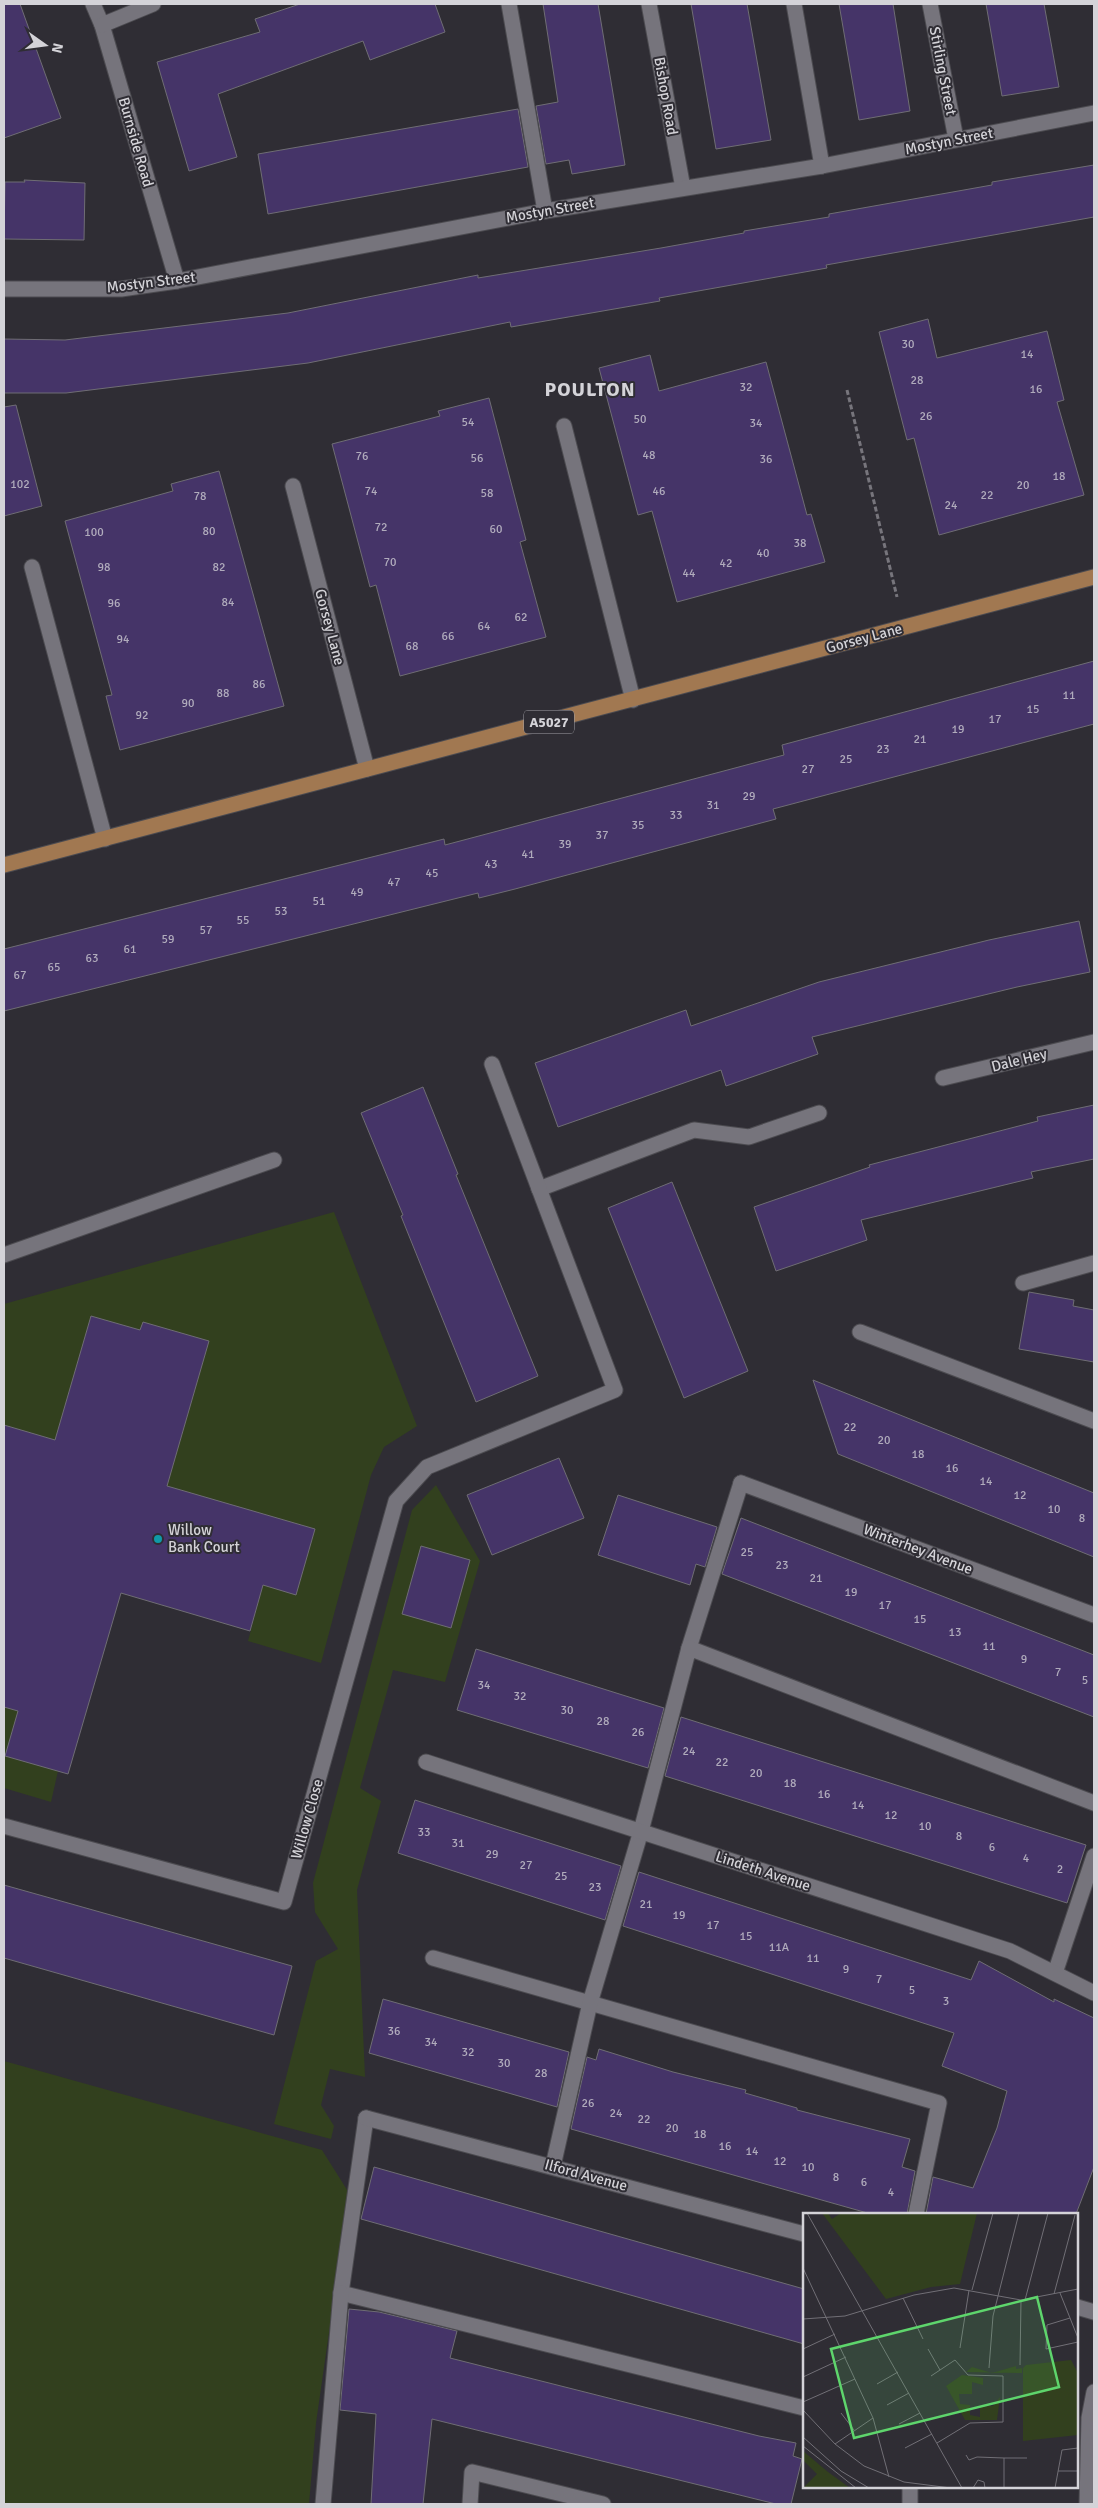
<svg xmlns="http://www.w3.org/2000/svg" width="1098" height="2508" font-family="Signika,sans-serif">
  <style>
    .green { fill: #32401e }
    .building { fill: #453468; stroke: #6f6d74 }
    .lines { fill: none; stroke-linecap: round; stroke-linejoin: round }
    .lane-casing { stroke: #4c4b50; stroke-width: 17 }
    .street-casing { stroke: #4c4b50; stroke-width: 17 }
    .secondary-casing { stroke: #4c4b50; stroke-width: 17 }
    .primary-casing { stroke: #4c4b50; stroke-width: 17 }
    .path { stroke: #77757c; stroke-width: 3; stroke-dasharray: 5 2.5; stroke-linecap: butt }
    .lane { stroke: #76747c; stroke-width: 15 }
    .street { stroke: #76747c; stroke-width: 15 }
    .secondary { stroke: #76747c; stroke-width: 15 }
    .primary { stroke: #a17851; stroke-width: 15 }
    .culture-dot { fill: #0f9aa8; stroke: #2f2d34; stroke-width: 2 }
    .labels { text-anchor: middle; stroke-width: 4; stroke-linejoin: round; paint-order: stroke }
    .number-label { font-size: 12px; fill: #b0abbc }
    .shield { fill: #2f2d34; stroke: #a2a1a7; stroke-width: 1 }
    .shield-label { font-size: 14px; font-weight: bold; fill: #d4d3d8 }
    .street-label { font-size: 15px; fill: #d4d3d8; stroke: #2f2d34 }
    .poi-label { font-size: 15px; fill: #d4d3d8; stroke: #2f2d34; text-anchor: start }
    .district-label { font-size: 20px; font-weight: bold; letter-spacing: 1px; fill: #d4d3d8; stroke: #2f2d34 }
    .inset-road { fill: none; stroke: #716f76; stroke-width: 1 }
    .view { fill: #5ed56c; fill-opacity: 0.15; stroke: #5ed56c; stroke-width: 2.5 }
    .inset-edge { fill: none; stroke: #d4d3d8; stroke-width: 2.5 }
  </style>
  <rect width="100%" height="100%" fill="#2f2d34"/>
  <g class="green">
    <polygon points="334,1212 417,1426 384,1447 371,1475 321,1663 248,1641 263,1585 296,1594 315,1529 167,1486 209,1341 143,1322 140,1330 91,1316 55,1440 4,1425 4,1304"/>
    <polygon points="436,1485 480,1561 445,1682 393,1670 360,1788 381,1801 357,1890 365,2077 330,2069 321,2105 334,2126 331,2139 274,2124 316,1961 338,1949 315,1912 313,1883 412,1510"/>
    <polygon points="4,1707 18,1711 5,1756 58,1771 51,1802 4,1788"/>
    <polygon points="4,2061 322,2150 349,2193 316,2423 309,2504 4,2504"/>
  </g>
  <g class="building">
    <polygon points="4,4 20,4 61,118 4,138"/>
    <polygon points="300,4 435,4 445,32 370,60 363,41 218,94 237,157 189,171 157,62 260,32 255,19"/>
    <polygon points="543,4 598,4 625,165 572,174 569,160 546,164 536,106 558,102"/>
    <polygon points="691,4 747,4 771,140 716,149"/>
    <polygon points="839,4 893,4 910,111 859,120"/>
    <polygon points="986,4 1044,4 1059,87 1002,96"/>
    <polygon points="518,109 528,167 268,214 258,154"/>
    <polygon points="1094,165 1094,217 826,265 827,268 659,298 660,301 511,327 510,322 308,363 66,393 4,393 4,339 65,340 288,313 478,275 478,278 661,248 744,233 744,231 829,217 829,214 992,185 992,182"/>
    <polygon points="24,180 85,183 84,240 4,239 5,182 25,182"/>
    <polygon points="928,319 937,358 1047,331 1064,400 1057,402 1084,495 939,535 914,438 907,440 879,332"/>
    <polygon points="650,355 659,391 766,362 807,515 811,514 825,562 677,602 652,511 638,515 599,368"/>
    <polygon points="489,398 526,540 520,542 546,637 400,676 376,585 370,587 332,444 440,416 438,411"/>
    <polygon points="16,405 42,506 4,516 4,407"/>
    <polygon points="219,471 284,706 120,750 106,696 112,695 65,521 173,491 171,484"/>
    <polygon points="1094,661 1094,724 773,809 776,819 515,889 479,898 478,893 4,1011 4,949 444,839 445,845 784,755 782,745"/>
    <polygon points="1079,921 1090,972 1017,987 812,1037 818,1054 726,1086 721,1070 558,1127 535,1063 686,1010 691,1026 819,982 989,940"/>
    <polygon points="423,1087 458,1174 456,1175 538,1376 476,1402 401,1216 403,1215 361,1113"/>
    <polygon points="1094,1105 1094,1159 1031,1172 1033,1178 861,1220 867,1240 776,1271 754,1207 870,1167 869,1165 1038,1121 1037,1117"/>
    <polygon points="672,1182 748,1371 684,1398 608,1208"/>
    <polygon points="1029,1292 1074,1300 1073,1306 1094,1310 1094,1362 1019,1349"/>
    <polygon points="91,1316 140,1330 143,1322 209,1341 167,1486 315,1529 296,1595 263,1585 250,1631 121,1593 68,1774 5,1756 18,1711 4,1707 4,1425 55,1440"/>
    <polygon points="813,1380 1094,1493 1094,1557 838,1454"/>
    <polygon points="559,1458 584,1518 492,1555 467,1495"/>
    <polygon points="618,1495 717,1527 705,1567 696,1564 690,1585 598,1555"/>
    <polygon points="741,1518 1094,1655 1094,1717 722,1574"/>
    <polygon points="421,1546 470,1560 451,1628 402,1614"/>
    <polygon points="476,1649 664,1708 648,1768 457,1710"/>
    <polygon points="681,1717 1086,1845 1067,1903 665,1776"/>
    <polygon points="415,1800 621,1866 605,1920 398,1853"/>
    <polygon points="639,1872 971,1980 979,1961 1054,2002 1054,1999 1094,2018 1094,2167 1076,2214 926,2214 933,2177 973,2188 997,2128 1007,2091 942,2066 954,2033 623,1926"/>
    <polygon points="4,1885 292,1966 274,2035 4,1958"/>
    <polygon points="383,1999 569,2052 557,2107 369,2053"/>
    <polygon points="599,2049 673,2072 746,2090 745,2093 797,2108 797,2110 910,2139 902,2167 915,2171 907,2214 871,2214 571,2129 587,2057 596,2060"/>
    <polygon points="374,2167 804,2289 804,2344 361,2219"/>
    <polygon points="349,2309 379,2312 457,2331 450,2358 759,2436 796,2443 793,2456 802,2459 791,2504 776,2504 432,2419 423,2504 371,2504 376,2414 340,2410"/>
  </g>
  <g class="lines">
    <g class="lane-casing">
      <g id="lane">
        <polyline points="509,4 545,211"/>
        <polyline points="794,4 822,166"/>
        <polyline points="4,1255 274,1160"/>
        <polyline points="1023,1283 1094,1263"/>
        <polyline points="860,1332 1094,1421"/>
        <polyline points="689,1648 741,1483"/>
        <polyline points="433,1958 939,2103 916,2214"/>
        <polyline points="1055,1973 1094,1856"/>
        <polyline points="366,2118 341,2293 804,2408"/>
        <polyline points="553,2166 590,2003 641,1831 689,1648 1094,1803"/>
        <polyline points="910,2487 910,2504"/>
        <polyline points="323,2504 341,2293"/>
      </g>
    </g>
    <g class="street-casing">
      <g id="street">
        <polyline points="93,4 102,25 177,281"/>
        <polyline points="649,4 683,188"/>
        <polyline points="930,4 956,139"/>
        <polyline points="102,25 153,4"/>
        <polyline points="4,289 121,289 177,281 545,211 822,166 1094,113"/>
        <polyline points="564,426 633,700"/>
        <polyline points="293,486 367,769"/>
        <polyline points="32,567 105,839"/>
        <polyline points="943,1078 1094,1042"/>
        <polyline points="539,1189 694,1130 749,1137 819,1113"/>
        <polyline points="741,1483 1094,1615"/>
        <polyline points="426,1762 1010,1951 1094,1993"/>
        <polyline points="4,1826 284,1902 396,1501 427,1467 615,1390 492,1064"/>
        <polyline points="366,2118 804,2234"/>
        <polyline points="1077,2307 1094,2312"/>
        <polyline points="470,2504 472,2472 603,2504"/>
      </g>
    </g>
    <g class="secondary-casing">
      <polyline id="secondary" points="1087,2504 1089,2418 1094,2392"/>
    </g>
    <g class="primary-casing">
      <polyline id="primary" points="4,865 1094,577"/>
    </g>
    <polyline class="path" points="847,390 897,597"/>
    <use href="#lane" class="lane"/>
    <use href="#street" class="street"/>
    <use href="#secondary" class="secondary"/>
    <use href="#primary" class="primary"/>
  </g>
  <circle class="culture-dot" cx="158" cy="1539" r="5"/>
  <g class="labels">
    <g class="number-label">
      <text x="908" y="348">30</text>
      <text x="1027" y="358">14</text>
      <text x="917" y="384">28</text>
      <text x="746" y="391">32</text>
      <text x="1036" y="393">16</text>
      <text x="926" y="420">26</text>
      <text x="640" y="423">50</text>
      <text x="468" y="426">54</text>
      <text x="756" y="427">34</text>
      <text x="649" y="459">48</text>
      <text x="362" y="460">76</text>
      <text x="477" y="462">56</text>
      <text x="766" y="463">36</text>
      <text x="1059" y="480">18</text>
      <text x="20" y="488">102</text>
      <text x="1023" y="489">20</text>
      <text x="371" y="495">74</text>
      <text x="659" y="495">46</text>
      <text x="487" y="497">58</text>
      <text x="987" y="499">22</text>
      <text x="200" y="500">78</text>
      <text x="951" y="509">24</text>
      <text x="381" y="531">72</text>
      <text x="496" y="533">60</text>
      <text x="209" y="535">80</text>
      <text x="94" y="536">100</text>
      <text x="800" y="547">38</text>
      <text x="763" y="557">40</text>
      <text x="390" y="566">70</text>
      <text x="726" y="567">42</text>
      <text x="104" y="571">98</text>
      <text x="219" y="571">82</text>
      <text x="689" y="577">44</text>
      <text x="228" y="606">84</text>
      <text x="114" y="607">96</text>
      <text x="521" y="621">62</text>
      <text x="484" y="630">64</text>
      <text x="448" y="640">66</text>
      <text x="123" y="643">94</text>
      <text x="412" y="650">68</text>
      <text x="259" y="688">86</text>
      <text x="223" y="697">88</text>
      <text x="1069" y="699">11</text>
      <text x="188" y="707">90</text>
      <text x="1033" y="713">15</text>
      <text x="142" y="719">92</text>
      <text x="995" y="723">17</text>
      <text x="958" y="733">19</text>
      <text x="920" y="743">21</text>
      <text x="883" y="753">23</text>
      <text x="846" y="763">25</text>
      <text x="808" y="773">27</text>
      <text x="749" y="800">29</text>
      <text x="713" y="809">31</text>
      <text x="676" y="819">33</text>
      <text x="638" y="829">35</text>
      <text x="602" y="839">37</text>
      <text x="565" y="848">39</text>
      <text x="528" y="858">41</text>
      <text x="491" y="868">43</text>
      <text x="432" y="877">45</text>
      <text x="394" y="886">47</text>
      <text x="357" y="896">49</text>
      <text x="319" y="905">51</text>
      <text x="281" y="915">53</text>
      <text x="243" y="924">55</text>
      <text x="206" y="934">57</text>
      <text x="168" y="943">59</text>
      <text x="130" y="953">61</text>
      <text x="92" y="962">63</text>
      <text x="54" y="971">65</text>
      <text x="20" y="979">67</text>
      <text x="850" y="1431">22</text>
      <text x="884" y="1444">20</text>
      <text x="918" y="1458">18</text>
      <text x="952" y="1472">16</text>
      <text x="986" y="1485">14</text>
      <text x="1020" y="1499">12</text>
      <text x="1054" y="1513">10</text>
      <text x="1082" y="1522">8</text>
      <text x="747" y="1556">25</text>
      <text x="782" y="1569">23</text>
      <text x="816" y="1582">21</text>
      <text x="851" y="1596">19</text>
      <text x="885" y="1609">17</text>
      <text x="920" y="1623">15</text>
      <text x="955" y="1636">13</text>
      <text x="989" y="1650">11</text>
      <text x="1024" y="1663">9</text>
      <text x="1058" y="1676">7</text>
      <text x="1085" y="1684">5</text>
      <text x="484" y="1689">34</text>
      <text x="520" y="1700">32</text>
      <text x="567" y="1714">30</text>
      <text x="603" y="1725">28</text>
      <text x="638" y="1736">26</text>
      <text x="689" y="1755">24</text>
      <text x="722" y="1766">22</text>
      <text x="756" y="1777">20</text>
      <text x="790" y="1787">18</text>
      <text x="824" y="1798">16</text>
      <text x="858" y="1809">14</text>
      <text x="891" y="1819">12</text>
      <text x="925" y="1830">10</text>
      <text x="424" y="1836">33</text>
      <text x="959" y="1840">8</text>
      <text x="458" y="1847">31</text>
      <text x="992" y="1851">6</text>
      <text x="492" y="1858">29</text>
      <text x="1026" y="1862">4</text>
      <text x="526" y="1869">27</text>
      <text x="1060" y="1873">2</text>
      <text x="561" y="1880">25</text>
      <text x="595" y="1891">23</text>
      <text x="646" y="1908">21</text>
      <text x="679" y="1919">19</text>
      <text x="713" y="1929">17</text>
      <text x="746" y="1940">15</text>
      <text x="779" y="1951">11A</text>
      <text x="813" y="1962">11</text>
      <text x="846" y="1973">9</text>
      <text x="879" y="1983">7</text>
      <text x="912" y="1994">5</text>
      <text x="946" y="2005">3</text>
      <text x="394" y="2035">36</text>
      <text x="431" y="2046">34</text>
      <text x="468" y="2056">32</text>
      <text x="504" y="2067">30</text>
      <text x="541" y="2077">28</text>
      <text x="588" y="2107">26</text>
      <text x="616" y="2117">24</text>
      <text x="644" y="2123">22</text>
      <text x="672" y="2132">20</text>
      <text x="700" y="2138">18</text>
      <text x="725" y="2150">16</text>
      <text x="752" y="2155">14</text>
      <text x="780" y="2165">12</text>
      <text x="808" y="2171">10</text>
      <text x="836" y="2181">8</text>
      <text x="864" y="2186">6</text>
      <text x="891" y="2196">4</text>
    </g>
    <rect class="shield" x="524" y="710.5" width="50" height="23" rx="4"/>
    <g class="shield-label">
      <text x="549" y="727">A5027</text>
    </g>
    <g class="street-label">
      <text transform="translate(943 71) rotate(79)" y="5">Stirling Street</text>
      <text transform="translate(666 96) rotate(80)" y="5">Bishop Road</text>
      <text transform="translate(949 141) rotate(-11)" y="5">Mostyn Street</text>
      <text transform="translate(136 142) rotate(74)" y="5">Burnside Road</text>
      <text transform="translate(550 210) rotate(-10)" y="5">Mostyn Street</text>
      <text transform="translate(151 282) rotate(-7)" y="5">Mostyn Street</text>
      <text transform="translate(330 627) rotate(75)" y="5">Gorsey Lane</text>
      <text transform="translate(864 638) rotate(-15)" y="5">Gorsey Lane</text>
      <text transform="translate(1019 1060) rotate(-14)" y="5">Dale Hey</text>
      <text transform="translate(918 1549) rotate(21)" y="5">Winterhey Avenue</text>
      <text transform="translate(307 1819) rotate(-74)" y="5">Willow Close</text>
      <text transform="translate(763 1871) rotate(18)" y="5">Lindeth Avenue</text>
      <text transform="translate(586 2175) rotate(15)" y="5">Ilford Avenue</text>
    </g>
    <g class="poi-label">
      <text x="168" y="1535">Willow<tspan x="168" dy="17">Bank Court</tspan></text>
    </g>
    <g class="district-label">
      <text x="590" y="396">POULTON</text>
    </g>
  </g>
  <g transform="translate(803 2213)">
    <rect width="275" height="275" fill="#2f2d34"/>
    <path d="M19 0H25L29 6 38 0H174L157 71 128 74 83 86ZM268 147 275 160V222L220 228V155L223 152ZM213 153V156L219 155V160L163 159 169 154 189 160ZM159 162 180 165V172L169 169V181H156L157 191 167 192V202L177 204V193H190L197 184 194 207H162L143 173ZM0 238 25 259 47 275H0L14 261 0 247Z" fill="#32401e"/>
    <path class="inset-road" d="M4 0 159 275M0 55 70 205 86 264M169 77 190 0M257 80 275 125M251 81 272 2M100 85 120 126M222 87 245 0M267 105 244 112 243 136 275 129M0 106 42 103 111 82 151 75 218 87 275 76M157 135 166 77M0 136 32 121M125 136 137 157M217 152 218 87M186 155 190 103 216 0M128 163 152 147 165 162 200 163V209L167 210 134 230M0 164 43 144M74 171 95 159M0 189 52 166M84 192 106 180M0 197 32 231 61 253 101 269 148 275M38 200 51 217M96 211 117 200M0 224 38 258 66 275M32 231 70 205M0 233 53 275M102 235 129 221M163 242 166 247 174 244 201 245M255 258H275M170 275 175 267 181 269 182 275M201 275V245H224M252 275 259 237 275 235"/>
    <path class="view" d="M234 84 256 174 51 225 28 136Z"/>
    <rect width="275" height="275" class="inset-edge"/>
  </g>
  <rect width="1098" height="2508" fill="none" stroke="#d4d3d8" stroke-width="10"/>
  <g transform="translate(45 45) rotate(104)" stroke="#2f2d34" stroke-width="4" paint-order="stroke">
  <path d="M0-4L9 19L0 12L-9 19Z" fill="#d4d3d8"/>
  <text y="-8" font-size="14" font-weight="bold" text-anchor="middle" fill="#d4d3d8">N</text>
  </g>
</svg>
